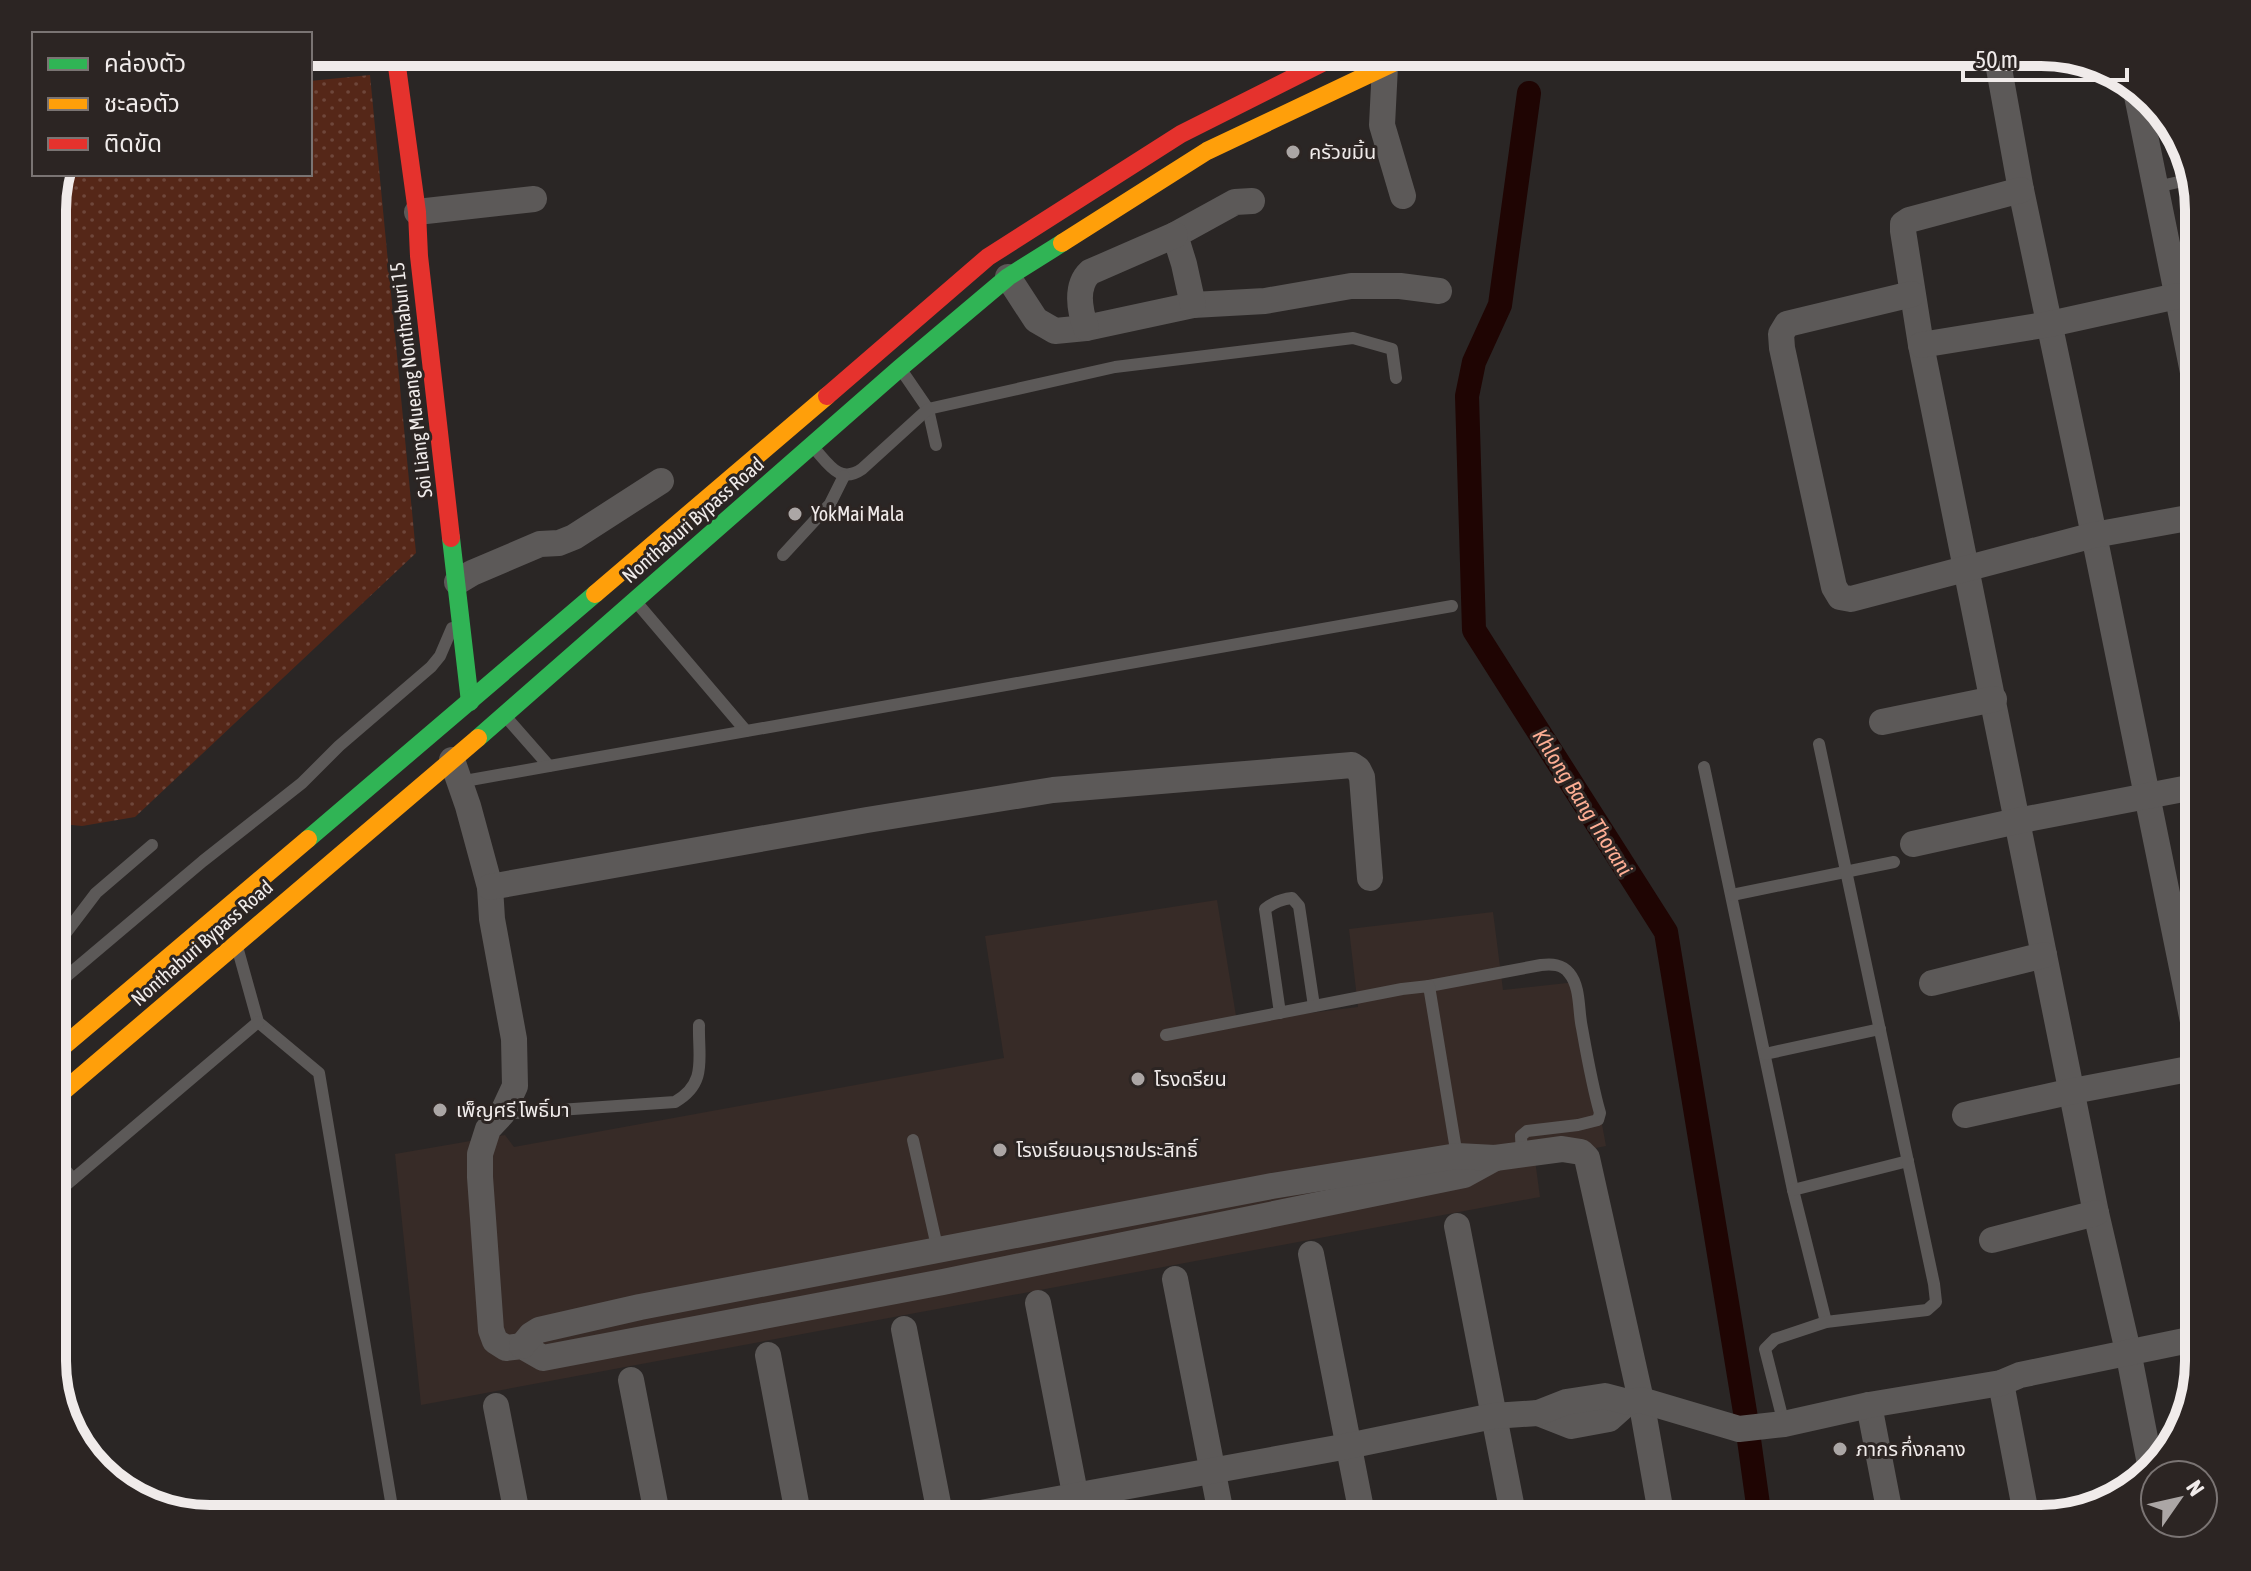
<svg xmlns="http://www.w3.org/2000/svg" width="2251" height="1571" font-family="'Asap Condensed','Noto Sans Thai',sans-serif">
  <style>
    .built { fill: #372b27 }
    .grass { fill: url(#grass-dots) }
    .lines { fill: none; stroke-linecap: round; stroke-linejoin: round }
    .canal { stroke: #1f0503; stroke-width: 24 }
    .lane { stroke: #5c5958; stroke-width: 12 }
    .street { stroke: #5c5958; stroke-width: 26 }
    .fast { stroke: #30b455; stroke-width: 18 }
    .slow { stroke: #ff9f0a; stroke-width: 18 }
    .jam { stroke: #e5322d; stroke-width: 18 }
    .poi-dot { fill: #aba6a5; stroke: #2c2523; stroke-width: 3 }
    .labels { text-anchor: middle; stroke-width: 6; stroke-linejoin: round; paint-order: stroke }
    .poi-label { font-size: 20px; fill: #f0ebea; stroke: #2c2523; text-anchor: start }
    .street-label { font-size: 20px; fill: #f0ebea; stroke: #2c2523 }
    .water-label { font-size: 22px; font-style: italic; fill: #feae94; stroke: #2c2523 }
    .rim { fill: none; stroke: #f0ebea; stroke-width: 10 }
  </style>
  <defs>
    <pattern id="grass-dots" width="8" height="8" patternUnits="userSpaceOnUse" patternTransform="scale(2)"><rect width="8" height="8" fill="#552718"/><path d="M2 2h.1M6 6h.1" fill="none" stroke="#6e463a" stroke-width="1.8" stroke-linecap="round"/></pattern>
  </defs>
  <rect width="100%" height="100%" fill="#2a2625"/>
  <polygon class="built" points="1217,900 1237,1022 1358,1007 1349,929 1493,912 1503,990 1576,982 1606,1146 1535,1160 1540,1197 421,1405 395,1154 505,1135 514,1147 1004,1058 985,936"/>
  <polygon class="grass" points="370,75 416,553 135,817 82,826 52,823 52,200 58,174 310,174 310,81"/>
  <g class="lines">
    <polyline class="canal" points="1529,93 1500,305 1474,362 1467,396 1474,630 1666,932 1746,1418 1760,1519"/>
    <g class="lane">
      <polyline points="2156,187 2192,179"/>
      <polyline points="902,371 928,409 936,445"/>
      <path d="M813 447C828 463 839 485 862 469L928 409 1115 367 1353 338 1392 349 1396 378"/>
      <polyline points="783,555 830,504 844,476"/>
      <polyline points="637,603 746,731"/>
      <polyline points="506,717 549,766"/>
      <polyline points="1704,767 1793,1190 1826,1322"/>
      <polyline points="459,782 1452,606"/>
      <polyline points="1732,895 1894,862"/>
      <polyline points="238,950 258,1022 319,1073 394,1519"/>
      <polyline points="52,951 96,893 152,845"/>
      <path d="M1429 986 1541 965C1552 964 1562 964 1569 973 1581 987 1578 1011 1582 1028 1587 1056 1592 1085 1600 1113L1598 1120 1578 1125 1527 1131 1521 1136 1522 1156"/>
      <polyline points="52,994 68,975 203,861 302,783 339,746 431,667 440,656 452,628"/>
      <path d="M1280 1013 1265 909C1274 902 1281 899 1292 898L1299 906 1314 1006"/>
      <polyline points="1166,1035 1402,989 1429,986 1457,1156"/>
      <polyline points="1765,1054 1880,1029"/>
      <path d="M502 1114 675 1102C708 1083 698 1058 699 1025"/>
      <polyline points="913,1140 938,1251"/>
      <polyline points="52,1154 73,1179"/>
      <polyline points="1793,1190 1908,1161"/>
      <polyline points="52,1197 258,1022"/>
      <polyline points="1784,1424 1765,1349 1775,1339 1826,1322 1927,1310 1936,1302 1934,1284 1819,744"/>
    </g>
    <g class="street">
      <polyline points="1996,52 2021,190 2094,535 2199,1051"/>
      <polyline points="1385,66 1382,125 1403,196"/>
      <polyline points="2135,86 2199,402"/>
      <polyline points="2021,190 1909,220 1903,224 1903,231 1921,345 2096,1213 2128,1351 2151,1469"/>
      <polyline points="417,212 534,199"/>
      <polyline points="1008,277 1036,320 1055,331 1086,328 1193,305 1265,301 1351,286 1400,286 1439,291"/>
      <polyline points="1912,294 1787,324 1781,334 1782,348 1834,587 1840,597 1851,599 2094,535 2199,516"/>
      <polyline points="1193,305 1184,264 1175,235 1235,202 1252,201"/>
      <path d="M1086 328C1080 311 1075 286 1090 272L1175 235"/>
      <polyline points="1921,345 2050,324 2177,296"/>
      <polyline points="457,582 472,573 540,544 559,543 574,537 661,481"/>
      <polyline points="1882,722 1994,699"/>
      <polyline points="452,760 468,806 490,887 492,919 514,1039 515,1086 502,1114 488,1129 480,1154 480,1177 491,1330 495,1341 506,1348 522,1346 543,1358 943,1282 1464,1175 1495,1158"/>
      <polyline points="1913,844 2017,821 2199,786"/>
      <polyline points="490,887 867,820 1053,790 1352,765 1358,769 1362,777 1370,878"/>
      <polyline points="1932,983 2044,955"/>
      <polyline points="1965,1115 2073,1091 2199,1067"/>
      <polyline points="1457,1226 1514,1519"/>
      <polyline points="1992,1240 2096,1213"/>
      <polyline points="1311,1254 1363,1519"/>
      <polyline points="1175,1279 1222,1519"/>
      <polyline points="1038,1303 1080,1519"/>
      <polyline points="904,1329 941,1519"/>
      <polyline points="522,1346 531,1335 539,1330 640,1307 1272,1186 1457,1156 1495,1158 1562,1149 1581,1152 1587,1158 1641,1400 1662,1519"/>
      <polyline points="768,1355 799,1519"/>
      <polyline points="631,1380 658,1519"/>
      <polyline points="2001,1383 2027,1519"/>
      <polyline points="1869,1405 1891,1519"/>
      <polyline points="496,1406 518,1519"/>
      <polyline points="1538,1413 1571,1426 1609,1419 1628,1402"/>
      <polyline points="948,1519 1348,1446 1493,1416 1538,1413 1566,1402 1605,1396 1628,1402 1641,1400 1739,1429 1784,1424 1869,1405 2001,1383 2020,1375 2199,1338"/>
    </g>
    <g class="fast">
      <polyline points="451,538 470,702"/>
      <polyline points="478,738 900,368 1008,277 1062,243"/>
      <polyline points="308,839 595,594"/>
    </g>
    <g class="slow">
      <polyline points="1062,243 1207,151 1416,52"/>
      <polyline points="595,594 827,396"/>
      <polyline points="52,1056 308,839"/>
      <polyline points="52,1101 478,738"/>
    </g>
    <g class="jam">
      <polyline points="395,52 417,212 419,256 451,538"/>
      <polyline points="827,396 988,257 1181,134 1344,52"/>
    </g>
  </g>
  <g class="poi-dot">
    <circle cx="1293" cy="152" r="8"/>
    <circle cx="795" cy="514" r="8"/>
    <circle cx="1138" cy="1079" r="8"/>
    <circle cx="440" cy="1110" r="8"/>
    <circle cx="1000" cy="1150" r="8"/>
    <circle cx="1840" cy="1449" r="8"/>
  </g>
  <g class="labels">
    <g class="poi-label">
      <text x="1309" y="159">ครัวขมิ้น</text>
      <text x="811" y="521">YokMai Mala</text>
      <text x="1154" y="1086">โรงดรียน</text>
      <text x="456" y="1117">เพ็ญศรี โพธิ์มา</text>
      <text x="1016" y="1157">โรงเรียนอนุราชประสิทธิ์</text>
      <text x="1856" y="1456">ภากร กึ่งกลาง</text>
    </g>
    <g class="street-label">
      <text transform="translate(411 380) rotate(-97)" y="7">Soi Liang Mueang Nonthaburi 15</text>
      <text transform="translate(693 520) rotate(-41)" y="7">Nonthaburi Bypass Road</text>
      <text transform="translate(202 943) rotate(-41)" y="7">Nonthaburi Bypass Road</text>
    </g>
    <g class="water-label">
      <text transform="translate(1583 802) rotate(58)" y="8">Khlong Bang Thorani</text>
    </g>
  </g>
  <path d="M0 0H2251V1571H0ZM210 66H2041A144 144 0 0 1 2185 210V1361A144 144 0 0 1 2041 1505H210A144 144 0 0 1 66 1361V210A144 144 0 0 1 210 66Z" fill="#2c2523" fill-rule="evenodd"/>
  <path class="rim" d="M210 66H2041A144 144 0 0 1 2185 210V1361A144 144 0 0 1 2041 1505H210A144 144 0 0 1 66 1361V210A144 144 0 0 1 210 66Z"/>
  <rect x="32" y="32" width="280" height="144" fill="#2c2523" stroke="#7a7473" stroke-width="2"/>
  <rect x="48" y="58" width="40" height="12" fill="#30b455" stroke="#7a7473" stroke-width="2"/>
  <text x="104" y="72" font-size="24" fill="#f0ebea">คล่องตัว</text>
  <rect x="48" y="98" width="40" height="12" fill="#ff9f0a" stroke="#7a7473" stroke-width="2"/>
  <text x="104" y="112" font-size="24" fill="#f0ebea">ชะลอตัว</text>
  <rect x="48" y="138" width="40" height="12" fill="#e5322d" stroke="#7a7473" stroke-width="2"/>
  <text x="104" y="152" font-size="24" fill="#f0ebea">ติดขัด</text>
  <g transform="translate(2179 1499) rotate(56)"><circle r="38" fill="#2c2523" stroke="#7a7473" stroke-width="2"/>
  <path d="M0-6L14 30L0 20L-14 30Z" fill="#aba6a5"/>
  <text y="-12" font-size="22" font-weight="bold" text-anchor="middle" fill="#f0ebea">N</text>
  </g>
  <path d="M1963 68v12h164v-12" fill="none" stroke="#f0ebea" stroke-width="4"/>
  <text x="1975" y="68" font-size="24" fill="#f0ebea" stroke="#2c2523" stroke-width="6" paint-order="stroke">50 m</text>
</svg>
